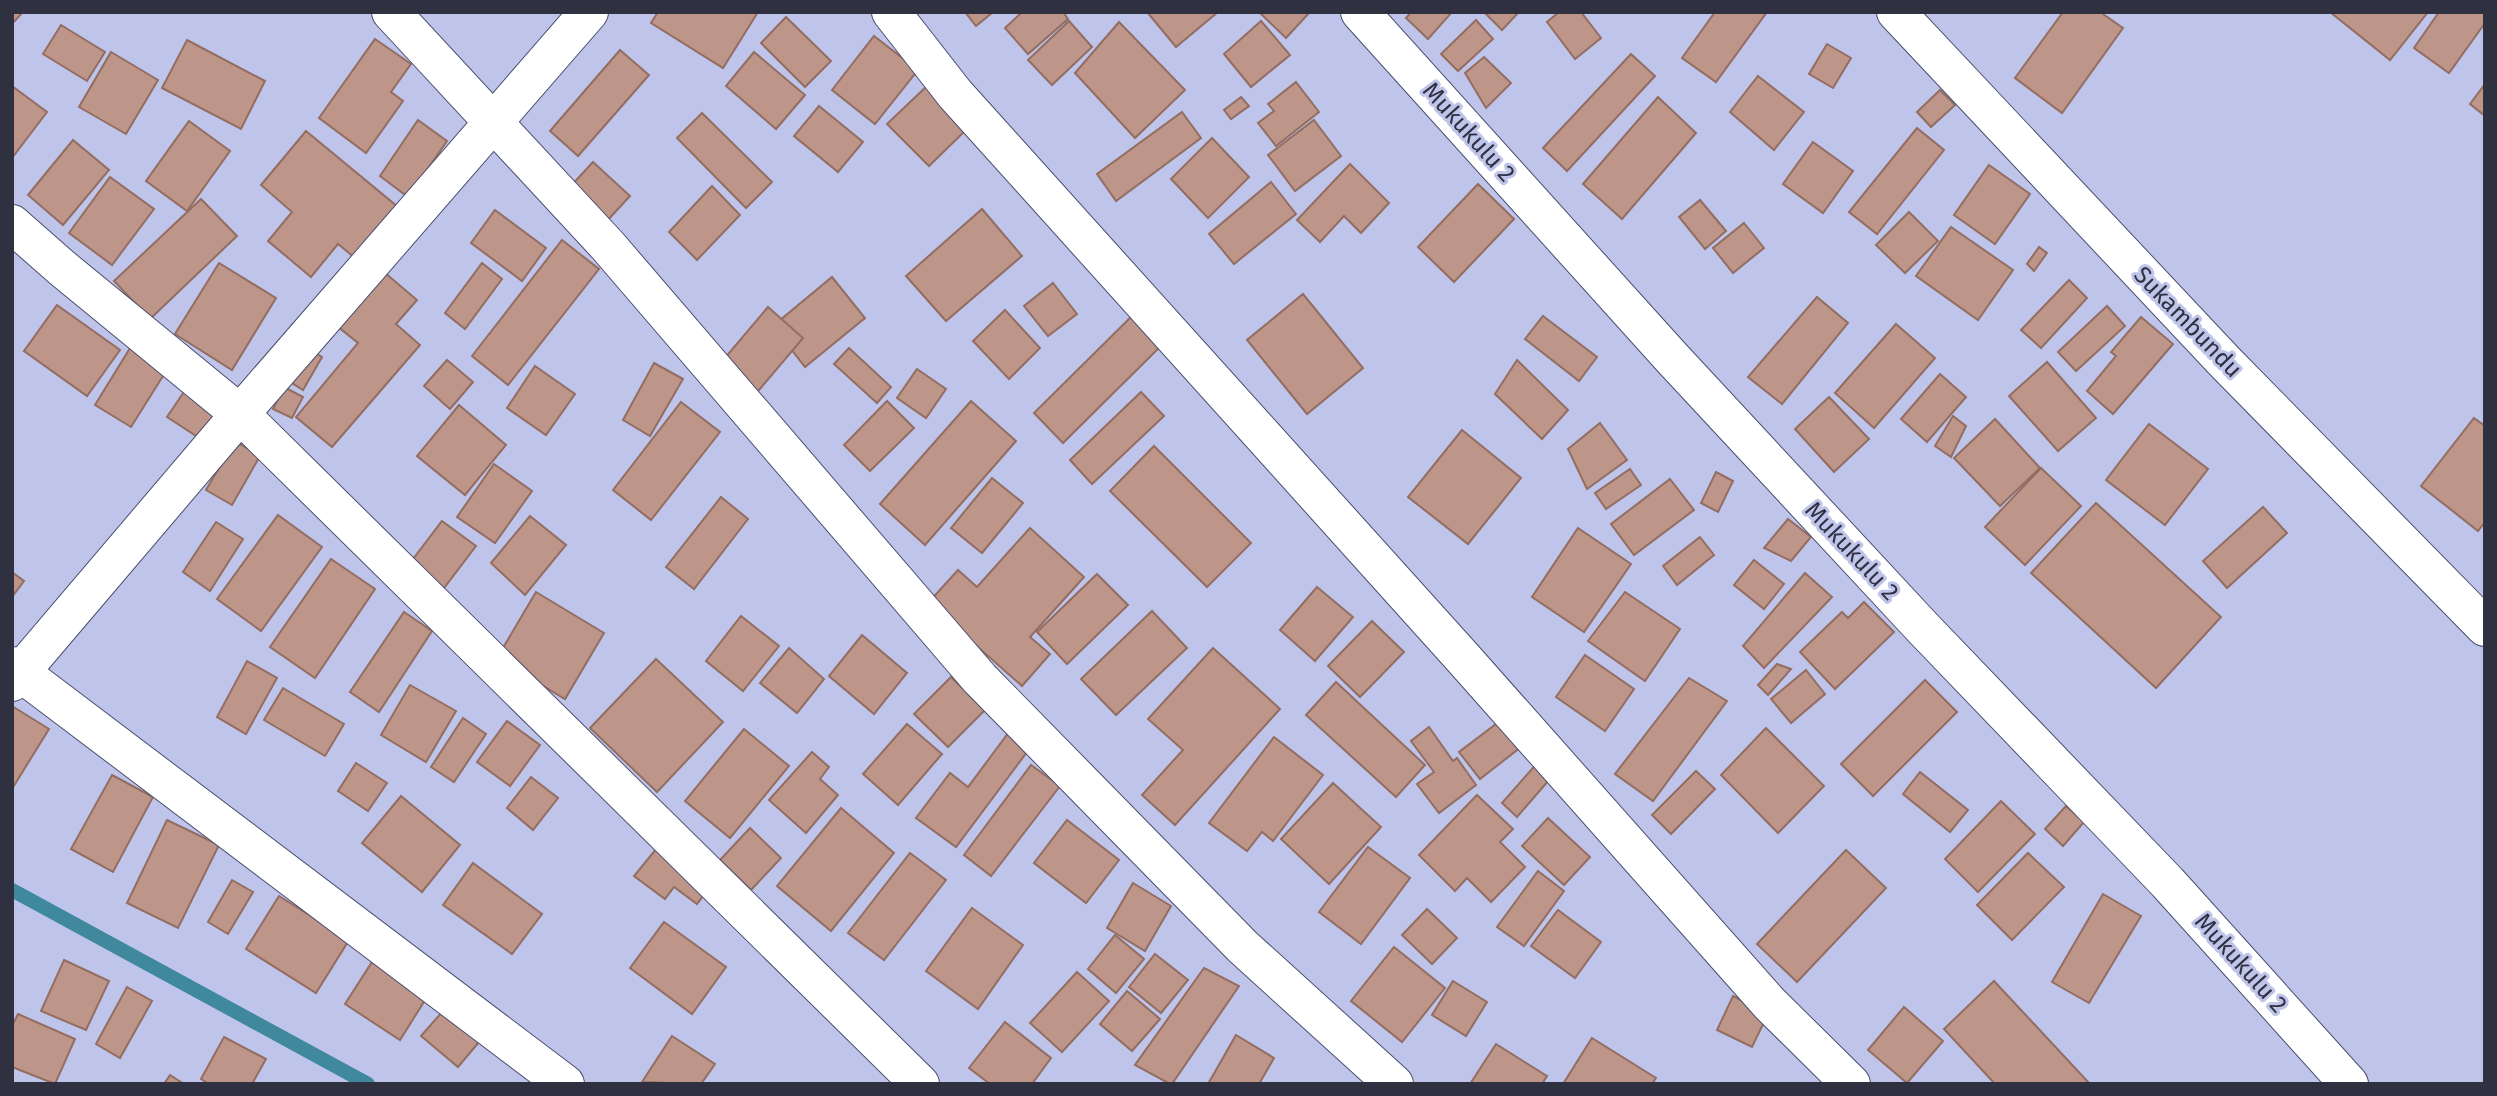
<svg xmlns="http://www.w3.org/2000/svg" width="2497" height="1096" font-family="'Fira Sans',sans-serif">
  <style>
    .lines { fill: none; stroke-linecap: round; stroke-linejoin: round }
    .stream { stroke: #40889e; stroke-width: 14 }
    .building { fill: #be9589; stroke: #936d61; stroke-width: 2 }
    .minor-casing { stroke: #4a4e6e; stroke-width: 40 }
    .minor { stroke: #fff; stroke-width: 38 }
    .labels { text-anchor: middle; stroke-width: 6; stroke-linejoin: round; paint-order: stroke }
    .street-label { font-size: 24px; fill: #2f3140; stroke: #bfc5ea }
  </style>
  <rect width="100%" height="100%" fill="#bfc5ea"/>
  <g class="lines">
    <polyline class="stream" points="12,890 368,1084"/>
  </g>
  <g class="building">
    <polygon points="12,12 23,12 12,24"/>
    <polygon points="658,12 758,12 723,68 651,23"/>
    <polygon points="965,12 993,12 976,26"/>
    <polygon points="1022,12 1063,12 1068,19 1028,54 1005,28"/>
    <polygon points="1147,12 1218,12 1176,47"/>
    <polygon points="1259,12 1310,12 1286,38"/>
    <polygon points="1411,12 1452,12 1428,39 1406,18"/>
    <polygon points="1484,12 1519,12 1502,30"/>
    <polygon points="1559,12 1581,12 1601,38 1575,59 1547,22"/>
    <polygon points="1715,12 1767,12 1716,82 1682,58"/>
    <polygon points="2063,12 2100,12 2123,28 2062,113 2015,78"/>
    <polygon points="2330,12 2428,12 2390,60"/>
    <polygon points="2439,12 2485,12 2485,23 2449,73 2414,48"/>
    <polygon points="786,17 831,61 805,87 761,43"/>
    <polygon points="1476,20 1493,39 1458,71 1441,54"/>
    <polygon points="1069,21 1092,47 1052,85 1028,60"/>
    <polygon points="1261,21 1290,55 1251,87 1224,54"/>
    <polygon points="1119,22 1185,90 1135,138 1075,73"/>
    <polygon points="61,25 105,52 87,81 43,54"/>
    <polygon points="874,36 918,70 875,124 832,90"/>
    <polygon points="375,39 411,64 391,92 403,101 366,153 319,118"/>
    <polygon points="187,40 265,81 241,129 162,88"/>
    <polygon points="1827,44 1851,58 1833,88 1809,74"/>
    <polygon points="620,50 649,75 578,156 550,131"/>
    <polygon points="111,52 158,80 126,134 79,107"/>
    <polygon points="754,52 805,95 776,129 726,86"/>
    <polygon points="1631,54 1655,76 1567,171 1543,148"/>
    <polygon points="1484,57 1511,83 1486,108 1465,73"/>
    <polygon points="1758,76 1804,112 1774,150 1730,112"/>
    <polygon points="1296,82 1319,112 1276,146 1258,123 1274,111 1268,104"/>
    <polygon points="2485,84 2485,116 2470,104"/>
    <polygon points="928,85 969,127 929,166 887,124"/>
    <polygon points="12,86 47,112 12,158"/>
    <polygon points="1940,90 1955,105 1931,127 1917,112"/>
    <polygon points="1241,97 1249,106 1231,119 1224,110"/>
    <polygon points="1658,97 1696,133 1622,219 1583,184"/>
    <polygon points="819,106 863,142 838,172 794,136"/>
    <polygon points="1182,112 1201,138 1116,201 1097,174"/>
    <polygon points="702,113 772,182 746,208 677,138"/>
    <polygon points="418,120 447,141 408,197 380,176"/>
    <polygon points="1314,120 1341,156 1295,191 1268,155"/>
    <polygon points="189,121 230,151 187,211 146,181"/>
    <polygon points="1917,128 1944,150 1877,234 1849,212"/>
    <polygon points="306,131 398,207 355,258 338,244 311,277 268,241 292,212 261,185"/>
    <polygon points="1212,138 1249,177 1208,218 1171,179"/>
    <polygon points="73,140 109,170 63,225 28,195"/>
    <polygon points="1813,142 1853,171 1823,213 1783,184"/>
    <polygon points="593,162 630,196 606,222 569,188"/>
    <polygon points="1350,164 1389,203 1361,233 1344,216 1320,242 1297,220"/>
    <polygon points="1989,165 2030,194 1995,244 1954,215"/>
    <polygon points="110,177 154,209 112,265 69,233"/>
    <polygon points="1271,182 1296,214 1234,264 1209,234"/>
    <polygon points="1478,184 1514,219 1454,282 1418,247"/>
    <polygon points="712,186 740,215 697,260 669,232"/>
    <polygon points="201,199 237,236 150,319 114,281"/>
    <polygon points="1700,200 1726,231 1705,249 1679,217"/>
    <polygon points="982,209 1022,256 946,321 906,276"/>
    <polygon points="495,210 546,248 522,281 471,243"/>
    <polygon points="1909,212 1938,241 1905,273 1876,245"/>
    <polygon points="1744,223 1764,248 1733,273 1713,248"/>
    <polygon points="1951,227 2013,270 1978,320 1916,276"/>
    <polygon points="562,240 599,269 508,385 472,356"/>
    <polygon points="2039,247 2047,253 2034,271 2027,264"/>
    <polygon points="219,263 276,298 232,370 175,334"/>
    <polygon points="482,263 502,279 465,329 445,313"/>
    <polygon points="384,272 417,300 396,324 420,345 332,447 296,417 358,343 337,326"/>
    <polygon points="832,277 865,318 805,367 773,326"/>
    <polygon points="2069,280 2087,298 2041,348 2021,330"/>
    <polygon points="1053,283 1077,314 1048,336 1024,306"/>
    <polygon points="1303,294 1363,368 1307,414 1247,340"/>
    <polygon points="1817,297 1848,323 1782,404 1748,377"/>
    <polygon points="57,305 120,350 87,396 24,351"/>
    <polygon points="2107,306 2125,326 2076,371 2058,352"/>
    <polygon points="768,307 803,338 754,396 719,365"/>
    <polygon points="1140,308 1169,338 1063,443 1034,413"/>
    <polygon points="1005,310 1040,348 1009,379 973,341"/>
    <polygon points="1543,316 1597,357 1579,381 1525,339"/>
    <polygon points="2141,317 2173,344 2113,414 2087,391 2116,356 2111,352"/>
    <polygon points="1896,324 1935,358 1874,428 1835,393"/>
    <polygon points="132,345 168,368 131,427 95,405"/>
    <polygon points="306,347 322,357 303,390 287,380"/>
    <polygon points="849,348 891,387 877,403 834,364"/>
    <polygon points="447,360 473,382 450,409 424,386"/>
    <polygon points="1517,360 1568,410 1542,439 1495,394"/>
    <polygon points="2047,362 2096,418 2058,451 2009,396"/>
    <polygon points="654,363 683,379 650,436 623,420"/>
    <polygon points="535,366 575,394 546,435 507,408"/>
    <polygon points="917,369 946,389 926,418 897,398"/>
    <polygon points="1940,374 1966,397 1927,442 1901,419"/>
    <polygon points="284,387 303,397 292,418 273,409"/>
    <polygon points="186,389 225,416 207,443 167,417"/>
    <polygon points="1141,392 1164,416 1092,484 1070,460"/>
    <polygon points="1829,397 1869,439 1834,472 1795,429"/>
    <polygon points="887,401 914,428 870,471 844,445"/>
    <polygon points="971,401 1016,441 925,545 880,504"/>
    <polygon points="681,402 720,432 651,520 613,490"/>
    <polygon points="459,405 506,445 465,495 417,456"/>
    <polygon points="1953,416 1966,426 1951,457 1935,446"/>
    <polygon points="2474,418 2485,426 2485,522 2478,531 2421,486"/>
    <polygon points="1995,419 2040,468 2000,506 1954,458"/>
    <polygon points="1600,423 1627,460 1587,489 1568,449"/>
    <polygon points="2149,424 2208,469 2165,525 2106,480"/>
    <polygon points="1462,430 1521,478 1468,544 1408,497"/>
    <polygon points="235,441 260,456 232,505 206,490"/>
    <polygon points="1154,446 1251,543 1207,587 1110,491"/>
    <polygon points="494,464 532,491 495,543 457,517"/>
    <polygon points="2041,468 2081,506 2025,565 1985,527"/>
    <polygon points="1630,469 1641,485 1606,509 1595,493"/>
    <polygon points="1716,472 1733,481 1718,512 1701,503"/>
    <polygon points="992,478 1023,503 982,553 951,528"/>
    <polygon points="1670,479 1694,510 1634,555 1611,524"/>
    <polygon points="721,497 748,519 694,589 666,567"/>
    <polygon points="2096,503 2221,617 2156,688 2031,573"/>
    <polygon points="2263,507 2287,533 2227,588 2203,561"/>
    <polygon points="278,515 322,547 261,631 217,599"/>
    <polygon points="530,516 566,545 525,595 491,563"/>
    <polygon points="1788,519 1811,537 1791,561 1764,548"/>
    <polygon points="442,521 476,546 444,588 410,563"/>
    <polygon points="216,522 243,539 210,591 183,572"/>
    <polygon points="1030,528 1084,577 1030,637 1050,654 1022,686 928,603 958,570 977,587"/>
    <polygon points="1578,528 1631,564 1584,632 1532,597"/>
    <polygon points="1700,537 1714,555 1677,585 1663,566"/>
    <polygon points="331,559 375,589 315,678 270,647"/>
    <polygon points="1754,560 1784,584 1764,609 1734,585"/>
    <polygon points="12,572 24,581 12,597"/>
    <polygon points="1805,573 1832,597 1764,668 1743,646"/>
    <polygon points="1097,574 1128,605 1067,664 1037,632"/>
    <polygon points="1317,587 1353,617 1315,661 1280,630"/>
    <polygon points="536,592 604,633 565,699 497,658"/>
    <polygon points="1625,592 1680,629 1645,681 1588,641"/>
    <polygon points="1864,602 1894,632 1835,689 1800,652 1842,612 1848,618"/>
    <polygon points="1152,611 1187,648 1116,715 1081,679"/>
    <polygon points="404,612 432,631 379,712 350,692"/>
    <polygon points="741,616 779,646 743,691 706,661"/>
    <polygon points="1372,621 1404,652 1360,697 1328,666"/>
    <polygon points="862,635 907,673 874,714 829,676"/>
    <polygon points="789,648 824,679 797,713 760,683"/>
    <polygon points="1213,648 1280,709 1175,825 1142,795 1183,750 1148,719"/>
    <polygon points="1585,655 1634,689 1605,731 1556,697"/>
    <polygon points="656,659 723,722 657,792 590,728"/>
    <polygon points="247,661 277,678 246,734 217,717"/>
    <polygon points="1777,664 1791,669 1768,695 1758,685"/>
    <polygon points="1806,670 1825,694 1791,723 1771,699"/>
    <polygon points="951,677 985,710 948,747 914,714"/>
    <polygon points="1689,678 1727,701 1653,801 1615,774"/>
    <polygon points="1925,680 1957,712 1873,796 1841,764"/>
    <polygon points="1336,682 1425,765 1396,797 1306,715"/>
    <polygon points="410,685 456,711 426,762 381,735"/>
    <polygon points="283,688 344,724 325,756 264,720"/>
    <polygon points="12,706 49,729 12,789"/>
    <polygon points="463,718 486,734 454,782 431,767"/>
    <polygon points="507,721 540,745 510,786 477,762"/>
    <polygon points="1500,721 1521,747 1480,779 1459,752"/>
    <polygon points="907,724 942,754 898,805 863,774"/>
    <polygon points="1429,727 1453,761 1457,758 1476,785 1439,813 1417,784 1434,772 1411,741"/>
    <polygon points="1766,728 1824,786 1778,833 1721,775"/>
    <polygon points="744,729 789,766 730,838 685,801"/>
    <polygon points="1009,732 1030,748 956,847 916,818 950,773 968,787"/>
    <polygon points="1274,737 1323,775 1273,841 1262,832 1247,851 1209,823"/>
    <polygon points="812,752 829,767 820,779 838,795 806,833 769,800"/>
    <polygon points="1540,760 1555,773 1517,817 1502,803"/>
    <polygon points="356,763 387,783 368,811 338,791"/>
    <polygon points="1031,765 1060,786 991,876 964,855"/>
    <polygon points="1696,771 1715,789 1671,834 1652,815"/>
    <polygon points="1920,772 1968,810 1950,832 1903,794"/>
    <polygon points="112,775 153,797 113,872 71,849"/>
    <polygon points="531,777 558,798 533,830 507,808"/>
    <polygon points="1333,783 1381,827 1329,884 1281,839"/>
    <polygon points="1477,795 1513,829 1500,842 1525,867 1491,902 1467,878 1455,891 1419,855"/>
    <polygon points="401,796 460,845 422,892 362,843"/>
    <polygon points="2001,801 2035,834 1978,892 1945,859"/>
    <polygon points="2066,806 2084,822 2063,846 2045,829"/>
    <polygon points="841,808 894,853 831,931 777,886"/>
    <polygon points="1548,818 1590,857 1564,885 1522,846"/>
    <polygon points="167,820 219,845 178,928 127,903"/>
    <polygon points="1067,820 1119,860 1086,903 1034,863"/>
    <polygon points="750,828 781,858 751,890 720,860"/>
    <polygon points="1368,847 1410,878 1361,944 1319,912"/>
    <polygon points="657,848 709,888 697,904 674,887 665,899 634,876"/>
    <polygon points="1846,850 1886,888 1797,982 1757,944"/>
    <polygon points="910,853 946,880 884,960 848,933"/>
    <polygon points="2028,853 2064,887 2012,940 1977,905"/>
    <polygon points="473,863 542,914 512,954 443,905"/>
    <polygon points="1538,871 1564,891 1524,946 1497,927"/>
    <polygon points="232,880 253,892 228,934 208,922"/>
    <polygon points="1133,883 1171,906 1145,951 1107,928"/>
    <polygon points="2103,894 2141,916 2089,1003 2052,982"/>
    <polygon points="279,896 349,940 316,993 246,949"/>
    <polygon points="972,908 1023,945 978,1009 926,971"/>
    <polygon points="1427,909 1457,938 1432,964 1402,935"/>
    <polygon points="1558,910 1601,942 1575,978 1531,946"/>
    <polygon points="664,922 726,967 692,1014 630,968"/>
    <polygon points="1115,935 1144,959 1116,993 1088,969"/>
    <polygon points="1394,947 1445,988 1402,1042 1351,1001"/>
    <polygon points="1155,954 1188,980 1161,1013 1129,987"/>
    <polygon points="64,960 109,981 86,1030 41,1011"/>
    <polygon points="372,962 427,997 400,1040 345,1004"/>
    <polygon points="1204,968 1239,986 1172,1084 1170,1084 1135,1065"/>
    <polygon points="1077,972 1109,1001 1062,1052 1030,1023"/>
    <polygon points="1453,981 1487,1002 1466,1036 1432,1015"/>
    <polygon points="1994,981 2090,1084 1995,1084 1944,1029"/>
    <polygon points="127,987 152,1001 120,1058 96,1044"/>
    <polygon points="1127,991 1160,1019 1132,1051 1100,1024"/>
    <polygon points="1733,996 1768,1014 1752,1047 1717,1030"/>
    <polygon points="1904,1007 1943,1041 1907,1083 1868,1050"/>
    <polygon points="443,1011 479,1042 458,1067 421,1036"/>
    <polygon points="18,1014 75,1039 55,1084 12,1067 12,1026"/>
    <polygon points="1005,1022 1051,1058 1032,1084 990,1084 969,1068"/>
    <polygon points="1236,1035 1274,1058 1259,1084 1208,1084"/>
    <polygon points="672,1036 715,1064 701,1084 642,1082"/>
    <polygon points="224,1037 266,1059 252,1084 209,1084 201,1079"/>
    <polygon points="1592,1038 1656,1078 1652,1084 1563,1084"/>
    <polygon points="1496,1044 1547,1076 1542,1084 1470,1084"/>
    <polygon points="170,1075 184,1084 164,1084"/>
  </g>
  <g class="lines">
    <g class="minor-casing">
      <g id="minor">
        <polyline points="391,12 608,246 980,679 1243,947 1394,1084"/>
        <polyline points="891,12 955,94 1463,658 1770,1004 1851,1084"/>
        <polyline points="1360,12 1672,358 1922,627 2168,883 2349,1084"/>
        <polyline points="1896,12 2224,361 2485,627"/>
        <polyline points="12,224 62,268 240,414 920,1084"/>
        <polyline points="12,666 565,1084"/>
        <polyline points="12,682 240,414 589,12"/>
      </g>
    </g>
    <use href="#minor" class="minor"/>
  </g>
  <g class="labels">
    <g class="street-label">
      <text transform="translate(1469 132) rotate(48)" y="8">Mukukulu 2</text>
      <text transform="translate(2188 322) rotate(46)" y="8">Sukambundu</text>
      <text transform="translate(1852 551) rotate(47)" y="8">Mukukulu 2</text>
      <text transform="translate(2241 963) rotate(48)" y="8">Mukukulu 2</text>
    </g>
  </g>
  <rect width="2497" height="1096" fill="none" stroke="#2f3140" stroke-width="28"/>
</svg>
